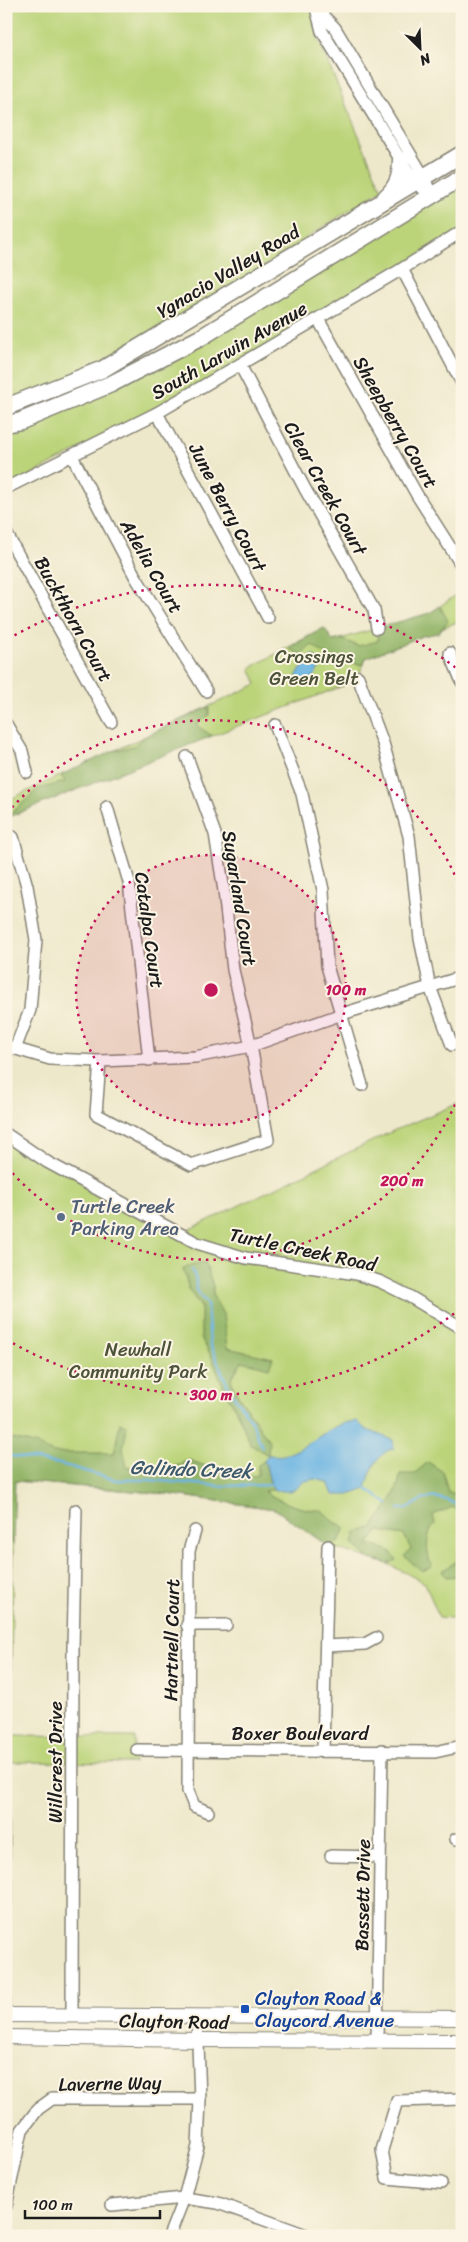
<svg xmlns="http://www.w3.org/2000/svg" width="468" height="2242" font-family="Sriracha,sans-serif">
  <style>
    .green { fill: #bbd479; stroke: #6c784a }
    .forest { fill: #94b669; stroke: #586942 }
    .water { fill: #6ab4e2; stroke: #43687f }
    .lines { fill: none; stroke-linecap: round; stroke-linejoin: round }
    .stream { stroke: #6ab4e2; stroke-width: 2.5 }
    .minor-casing { stroke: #858274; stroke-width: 14 }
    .major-casing { stroke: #858274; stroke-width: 16 }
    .highway-casing { stroke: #858274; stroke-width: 19 }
    .minor { stroke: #fff; stroke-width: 11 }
    .major { stroke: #fff; stroke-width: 14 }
    .highway { stroke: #fff; stroke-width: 16 }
    .ring { fill: none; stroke: #c2185b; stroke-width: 2.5; stroke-dasharray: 2.5 5 }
    .service-dot { fill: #5c6f8a; stroke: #fcf5e5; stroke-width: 2 }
    .transit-dot { fill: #1a4fb4; stroke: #fcf5e5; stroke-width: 2 }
    .labels { text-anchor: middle; stroke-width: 4; stroke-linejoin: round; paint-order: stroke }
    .street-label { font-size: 19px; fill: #1c1c1c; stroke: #fcf5e5 }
    .park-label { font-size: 19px; fill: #4c5338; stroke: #fcf5e5 }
    .service-label { font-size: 19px; fill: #4e5e75; stroke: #fcf5e5; text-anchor: start }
    .transit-label { font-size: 19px; fill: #164399; stroke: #fcf5e5; text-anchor: start }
    .water-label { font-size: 20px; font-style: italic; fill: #3b596b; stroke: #fcf5e5 }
    .centre { fill: #c2185b; stroke: #fcf5e5; stroke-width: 2.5 }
    .ring-label { font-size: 15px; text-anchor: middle; font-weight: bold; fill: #c2185b; stroke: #fcf5e5; stroke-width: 4; stroke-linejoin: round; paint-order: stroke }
  </style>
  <rect width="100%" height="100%" fill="#fcf5e5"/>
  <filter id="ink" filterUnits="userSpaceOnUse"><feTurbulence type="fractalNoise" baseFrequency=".02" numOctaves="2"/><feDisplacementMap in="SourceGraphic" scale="10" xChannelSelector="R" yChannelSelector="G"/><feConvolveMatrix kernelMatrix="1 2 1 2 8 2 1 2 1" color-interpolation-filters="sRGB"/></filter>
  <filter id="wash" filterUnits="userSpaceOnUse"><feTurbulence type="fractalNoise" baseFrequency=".0096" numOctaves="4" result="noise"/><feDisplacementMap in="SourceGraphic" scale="20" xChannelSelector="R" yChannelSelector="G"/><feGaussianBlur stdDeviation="1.12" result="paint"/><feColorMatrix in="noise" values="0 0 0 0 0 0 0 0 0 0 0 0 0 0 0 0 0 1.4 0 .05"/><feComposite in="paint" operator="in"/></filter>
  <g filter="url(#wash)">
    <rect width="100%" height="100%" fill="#eee8cb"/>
    <g class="green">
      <polygon points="6,6 315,6 317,37 382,190 323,227 200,310 103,369 6,407"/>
      <polygon points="462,177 462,231 240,365 6,488 6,424 111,384"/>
      <polygon points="462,591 462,620 366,658 358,677 343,686 96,780 6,818 6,801 257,684 250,668 324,628 333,641 430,613"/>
      <polygon points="462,1102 462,1619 439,1617 425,1583 388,1564 328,1546 275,1509 168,1494 6,1480 6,1134 180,1234 395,1130"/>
      <polygon points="6,1529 13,1544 10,1736 135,1737 134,1763 11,1762 9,1980 6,2015"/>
    </g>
    <g class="forest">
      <polygon points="440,606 448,621 438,633 422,636 366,658 363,665 334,660 312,645 301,655 288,648 324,628 333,641 342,639 358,646 378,641 377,628 430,613"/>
      <polygon points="209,707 209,715 196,725 212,736 6,818 38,789 65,782 61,775 113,751 134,746 144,737"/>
      <polygon points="205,1262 213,1286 213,1296 223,1314 227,1348 273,1358 269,1368 242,1361 231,1379 234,1389 269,1441 268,1455 251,1445 236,1410 227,1395 211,1356 201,1338 201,1307 189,1290 183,1268"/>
      <path d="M120 1422 127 1426 123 1449 127 1467 145 1466 167 1470 189 1460 239 1478 258 1475V1465L264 1461C269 1471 268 1482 274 1490L264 1491C280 1502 303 1511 322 1510L333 1521 345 1527 339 1542 328 1546 275 1509 168 1494 15 1481 13 1544 6 1529V1437L38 1445 53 1453H114Z"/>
      <path d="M428 1462 443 1472 448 1493 462 1494V1514L453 1507 433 1515 435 1524C425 1535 426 1554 432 1567L422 1571 404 1556 411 1549 404 1535 379 1531 368 1544 390 1551 397 1560 388 1564 370 1559 353 1544 356 1532 372 1528C382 1513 399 1494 400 1474H414Z"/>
      <polygon points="462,1540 462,1580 458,1576 446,1577 442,1571 457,1561"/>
    </g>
    <g class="water">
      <polygon points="312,655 323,663 308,684 296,676"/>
      <path d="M357 1421 365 1429 393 1440 394 1448C377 1453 370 1472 366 1489L349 1495H333L328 1482 314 1479 302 1482C295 1494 286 1491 274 1490 268 1482 269 1471 264 1461L268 1455C273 1455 279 1456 284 1455 310 1448 330 1422 357 1421Z"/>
    </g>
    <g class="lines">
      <g class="stream">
        <polyline points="192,1270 196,1279 196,1290 207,1304 210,1344 230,1391 251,1420 262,1447"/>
        <polyline points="6,1455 60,1464 116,1480 149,1480 219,1486 270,1485 273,1483"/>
        <polyline points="364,1487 388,1504"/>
        <path d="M399 1509C416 1508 412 1503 424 1499 436 1494 451 1501 462 1507"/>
      </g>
    </g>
  </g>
  <g filter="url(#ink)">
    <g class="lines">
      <g class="minor-casing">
        <g id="minor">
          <polygon points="316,8 335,28 424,177 431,195 416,183 408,172 322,31"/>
          <polyline points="402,269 462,383"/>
          <polyline points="318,319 417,495 462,566"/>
          <polyline points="240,365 305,489 374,610 377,628"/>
          <polyline points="157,413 268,618"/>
          <polyline points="72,456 135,576 206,691"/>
          <polyline points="6,488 157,413 402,269 462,231"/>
          <polyline points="6,533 111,722"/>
          <polyline points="450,653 462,682"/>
          <polyline points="358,677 383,743 409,836 420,939 430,987 452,1045"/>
          <polyline points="6,724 22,751 27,772"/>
          <polyline points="275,725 302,794 323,890 327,966 362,1085"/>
          <polyline points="107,807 129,882 149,1060"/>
          <polyline points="13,837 27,886 36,940 30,1010 15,1049"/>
          <polyline points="6,1046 50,1059 100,1061 195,1057 251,1046 342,1014 462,977"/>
          <polyline points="100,1061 96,1114 191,1165 268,1140 251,1046 233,970 224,891 215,834 187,757"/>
          <polyline points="6,1134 47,1162 197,1243 246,1258 357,1274 381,1282 407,1295 462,1328"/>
          <polyline points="195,1531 189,1551 188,1791 194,1806 208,1812"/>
          <polyline points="187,1625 226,1625"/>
          <polyline points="326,1646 365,1644 376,1638"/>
          <polyline points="137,1750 435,1752 462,1746"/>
          <polyline points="323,1751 328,1546"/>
          <polyline points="456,1839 462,1839"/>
          <polyline points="331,1856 380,1857"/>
          <polyline points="72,2014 73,1648 76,1510"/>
          <polyline points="377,2041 382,1750"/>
          <polyline points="441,2183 387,2178 382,2150 397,2101 462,2099"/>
          <polyline points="112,2205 184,2198 218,2203 309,2236"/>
          <polyline points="6,2206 22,2130 38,2109 52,2099 200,2099"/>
          <polyline points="169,2236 184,2198 198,2146 200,2099 197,2017"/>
        </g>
      </g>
      <g class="major-casing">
        <g id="major">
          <polyline points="6,2015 462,2018"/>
          <polyline points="6,2037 197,2040 462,2041"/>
        </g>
      </g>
      <g class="highway-casing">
        <g id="highway">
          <path d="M386 197C398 186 401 176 401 160"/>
          <polyline points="6,407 103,369 462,154"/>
          <polyline points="6,424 21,421 111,384 200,338 462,177"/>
        </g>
      </g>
      <use href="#minor" class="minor"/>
      <use href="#major" class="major"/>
      <use href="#highway" class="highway"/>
    </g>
  </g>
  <circle cx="211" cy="990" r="135" fill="#c2185b" fill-opacity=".12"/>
  <g class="ring">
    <circle cx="211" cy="990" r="135"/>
    <path d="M461 1091A270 270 0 0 1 7 1167M7 813A270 270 0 0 1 461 889"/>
    <path d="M460 1309A405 405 0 0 1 9 1341M8 639A405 405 0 0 1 460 671"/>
  </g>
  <circle class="service-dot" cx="61" cy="1217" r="5"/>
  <rect class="transit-dot" x="240" y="2004" width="10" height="10" rx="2.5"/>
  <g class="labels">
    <g class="street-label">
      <text transform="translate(228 271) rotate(-31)" y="7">Ygnacio Valley Road</text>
      <text transform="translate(229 350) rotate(-30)" y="7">South Larwin Avenue</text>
      <text transform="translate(396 422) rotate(60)" y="7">Sheepberry Court</text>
      <text transform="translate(326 488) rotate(61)" y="7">Clear Creek Court</text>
      <text transform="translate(228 507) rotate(62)" y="7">June Berry Court</text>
      <text transform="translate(152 566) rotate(60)" y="7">Adelia Court</text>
      <text transform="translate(74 619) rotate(61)" y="7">Buckthorn Court</text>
      <text transform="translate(240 898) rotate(81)" y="7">Sugarland Court</text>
      <text transform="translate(150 930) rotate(82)" y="7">Catalpa Court</text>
      <text transform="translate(303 1249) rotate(12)" y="7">Turtle Creek Road</text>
      <text transform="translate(171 1640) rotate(-89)" y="7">Hartnell Court</text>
      <text x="300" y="1740">Boxer Boulevard</text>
      <text transform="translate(55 1762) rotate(-90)" y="7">Willcrest Drive</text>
      <text transform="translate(362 1895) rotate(-89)" y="7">Bassett Drive</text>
      <text transform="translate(174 2021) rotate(1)" y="7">Clayton Road</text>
      <text transform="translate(110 2083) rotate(-1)" y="7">Laverne Way</text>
    </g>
    <g class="park-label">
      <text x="314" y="663">Crossings<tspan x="314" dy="22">Green Belt</tspan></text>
      <text x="138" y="1356">Newhall<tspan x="138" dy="22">Community Park</tspan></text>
    </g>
    <g class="service-label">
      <text x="71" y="1213">Turtle Creek<tspan x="71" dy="22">Parking Area</tspan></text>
    </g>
    <g class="transit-label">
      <text x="255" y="2005">Clayton Road &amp;<tspan x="255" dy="22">Claycord Avenue</tspan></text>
    </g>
    <g class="water-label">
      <text transform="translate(191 1469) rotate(2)" y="7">Galindo Creek</text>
    </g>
  </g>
  <circle cx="211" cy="990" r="8" class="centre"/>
  <g class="ring-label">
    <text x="346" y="995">100 m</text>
    <text x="402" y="1186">200 m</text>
    <text x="211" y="1400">300 m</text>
  </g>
  <rect width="468" height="2242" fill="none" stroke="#fcf5e5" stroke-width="25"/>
  <g transform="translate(420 48) rotate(156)" stroke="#fcf5e5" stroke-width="4" paint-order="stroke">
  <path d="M0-4L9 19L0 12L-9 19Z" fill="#1c1c1c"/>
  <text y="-8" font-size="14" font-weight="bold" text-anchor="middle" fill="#1c1c1c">N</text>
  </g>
  <path d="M25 2210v8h135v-8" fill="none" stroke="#1c1c1c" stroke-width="2.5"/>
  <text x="32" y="2210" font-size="15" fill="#1c1c1c" stroke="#fcf5e5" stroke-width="4" paint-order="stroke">100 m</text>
</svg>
